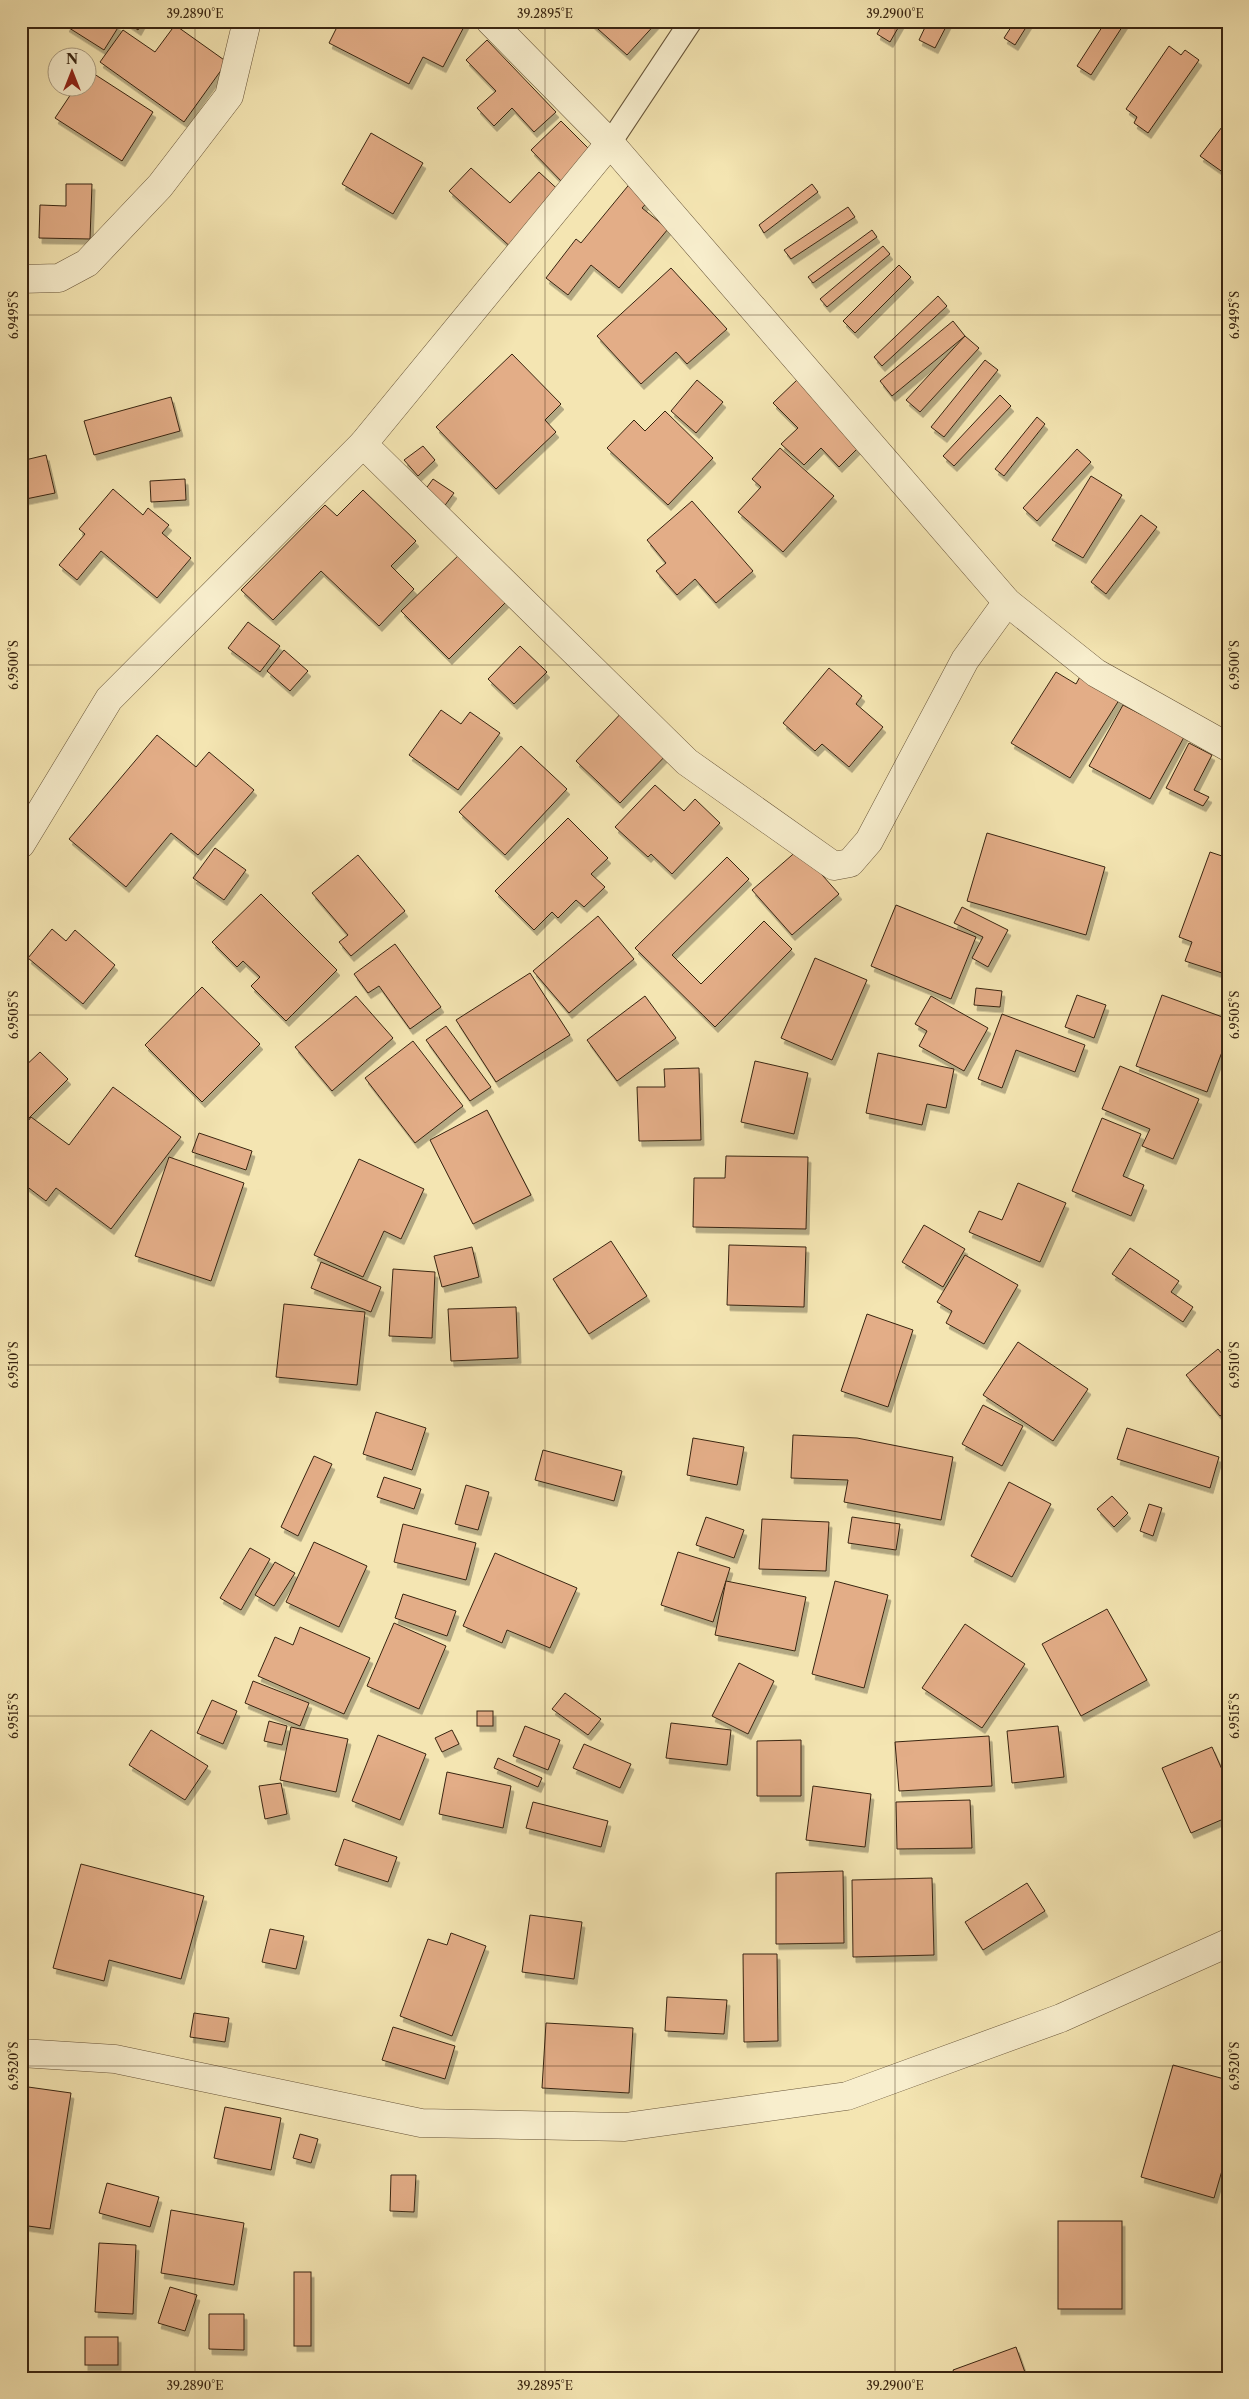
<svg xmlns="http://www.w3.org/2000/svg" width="1249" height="2399" font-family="'Libre Caslon Text',serif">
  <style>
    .building { fill: #e3ad87; stroke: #392511; filter: url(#shadow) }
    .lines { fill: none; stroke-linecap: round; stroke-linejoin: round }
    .lane-casing { stroke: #685539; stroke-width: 24 }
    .street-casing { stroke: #685539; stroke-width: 29 }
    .lane { stroke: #f8eecd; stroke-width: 22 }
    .street { stroke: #f8eecd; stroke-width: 28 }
    .ticks { fill: none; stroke: #392511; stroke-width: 1; stroke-opacity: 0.45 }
    .neatline { fill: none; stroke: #392511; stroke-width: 2 }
    .ticks-label { font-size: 12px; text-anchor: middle; fill: #392511 }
  </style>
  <defs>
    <filter id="shadow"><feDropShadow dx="3" dy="5.5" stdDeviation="0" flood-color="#0004"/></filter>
  </defs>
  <rect width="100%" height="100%" fill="#f4e5b2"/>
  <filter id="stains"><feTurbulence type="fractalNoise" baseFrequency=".004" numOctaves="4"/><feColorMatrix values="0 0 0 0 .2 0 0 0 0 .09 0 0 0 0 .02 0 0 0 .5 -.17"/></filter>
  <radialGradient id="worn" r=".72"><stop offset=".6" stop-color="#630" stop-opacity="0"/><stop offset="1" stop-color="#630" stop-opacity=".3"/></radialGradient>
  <g class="building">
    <polygon points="70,21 111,21 119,26 104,50 66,26"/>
    <polygon points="125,21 143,21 138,30"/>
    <polygon points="340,21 370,21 383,27 386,21 467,21 443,67 423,57 409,84 329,43"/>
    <polygon points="589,21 658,21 627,55"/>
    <polygon points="884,21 902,21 890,42 877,34"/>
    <polygon points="928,21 949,21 935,48 919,40"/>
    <polygon points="1015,21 1030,21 1015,45 1004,38"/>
    <polygon points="1106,21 1126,21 1091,75 1077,66"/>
    <polygon points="175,25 227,62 184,122 100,62 123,30 155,52"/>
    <polygon points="487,40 556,112 534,132 512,108 494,126 477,108 496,91 466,60"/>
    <polygon points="1169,46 1181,55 1185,50 1199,60 1148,133 1134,123 1137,117 1126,109"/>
    <polygon points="88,70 153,112 122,161 55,118 75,88 88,88"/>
    <polygon points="1228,119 1228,167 1224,173 1200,156"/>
    <polygon points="561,121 595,155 564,184 531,150"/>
    <polygon points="371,133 423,163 393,214 342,184"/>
    <polygon points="471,168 510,203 539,172 565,196 514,250 449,191"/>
    <polygon points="632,181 652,197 642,208 668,229 619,288 591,265 568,295 546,278 576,239 581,243"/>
    <polygon points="66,184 92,184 90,239 39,238 40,205 66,206"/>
    <polygon points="812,184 818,192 764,233 759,225"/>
    <polygon points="848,207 855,217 791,259 784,250"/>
    <polygon points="872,230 877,237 813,283 808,277"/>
    <polygon points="883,246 890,254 827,307 820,299"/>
    <polygon points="899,265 911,277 855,333 843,321"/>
    <polygon points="671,268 727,329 687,364 676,352 641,384 597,336"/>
    <polygon points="938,296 947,306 882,366 874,357"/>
    <polygon points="953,321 965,336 892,396 880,381"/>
    <polygon points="21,334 24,354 21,354"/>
    <polygon points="965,336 979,348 920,412 906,400"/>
    <polygon points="512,354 561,404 545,420 556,432 496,489 436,427"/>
    <polygon points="985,360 998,370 944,437 931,427"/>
    <polygon points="798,379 862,444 839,467 821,448 804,465 781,444 798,428 773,403"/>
    <polygon points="697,380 723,402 696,433 671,411"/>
    <polygon points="1000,395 1011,406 954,466 943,456"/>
    <polygon points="171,397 180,431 94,455 84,421"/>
    <polygon points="665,411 713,458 668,505 607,448 634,420 645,431"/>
    <polygon points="1037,417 1045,424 1004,476 995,469"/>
    <polygon points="423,446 435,460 418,476 404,460"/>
    <polygon points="780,448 834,496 783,552 738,512 761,487 752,479"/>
    <polygon points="1077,449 1091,462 1037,521 1023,508"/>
    <polygon points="46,455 55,493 21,500 21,461"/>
    <polygon points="1091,476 1122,495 1083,558 1052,540"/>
    <polygon points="185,479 186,500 151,502 150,481"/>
    <polygon points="433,479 454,493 443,508 422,494"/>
    <polygon points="113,489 143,515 148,508 169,525 162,533 191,558 157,598 101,551 77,580 59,565 85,534 79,529"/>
    <polygon points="363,490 416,541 391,566 414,589 379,626 321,571 273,620 241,590 325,505 337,516"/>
    <polygon points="692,501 753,571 716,603 695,579 677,595 656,571 666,563 647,540"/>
    <polygon points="1141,515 1157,527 1106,594 1091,582"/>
    <polygon points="463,551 510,598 449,659 401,611"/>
    <polygon points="248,622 280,646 260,672 228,648"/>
    <polygon points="520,646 547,672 514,704 488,679"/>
    <polygon points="284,650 308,671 290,691 267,671"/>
    <polygon points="829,668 862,696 856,704 883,727 849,767 822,744 815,751 783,723"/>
    <polygon points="1056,672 1076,684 1082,673 1121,697 1070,778 1011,743"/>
    <polygon points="1123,705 1142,715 1148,705 1189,728 1150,799 1089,766"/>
    <polygon points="626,708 671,750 620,803 576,761"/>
    <polygon points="441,710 461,724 470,712 500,733 458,790 409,755"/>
    <polygon points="157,735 196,767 209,752 254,790 198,855 171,833 126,887 69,839"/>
    <polygon points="1189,743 1212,755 1194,790 1209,797 1203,806 1166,788"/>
    <polygon points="521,746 567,789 505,855 459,812"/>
    <polygon points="655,785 684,811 695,799 720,823 672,874 651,854 648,857 615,827"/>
    <polygon points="568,818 608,858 591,874 605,887 584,907 576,900 558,918 552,912 534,930 495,891"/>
    <polygon points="987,833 1105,867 1086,935 967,901"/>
    <polygon points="215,848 246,870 224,900 193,878"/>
    <polygon points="799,849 839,894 792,935 752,890"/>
    <polygon points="1210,852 1228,858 1228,975 1185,961 1192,942 1179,937"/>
    <polygon points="358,855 405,911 351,956 339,942 348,935 312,893"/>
    <polygon points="727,857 749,879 672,955 701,984 764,921 792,949 715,1027 635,948"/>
    <polygon points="261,894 337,970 286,1021 251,986 260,977 243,961 237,967 212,942"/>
    <polygon points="896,905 976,937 951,999 871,966"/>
    <polygon points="962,907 1008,930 988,967 972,958 983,937 954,923"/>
    <polygon points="598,916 634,959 569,1013 533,971"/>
    <polygon points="52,929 66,941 75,930 115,965 83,1004 28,958"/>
    <polygon points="395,944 441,1007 410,1029 379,986 368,993 354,974"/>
    <polygon points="815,958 867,980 832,1060 781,1038"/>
    <polygon points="530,973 570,1035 496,1082 456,1020"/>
    <polygon points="202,987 260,1044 202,1102 145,1045"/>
    <polygon points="976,988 1002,991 1000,1007 974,1005"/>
    <polygon points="1077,995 1106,1005 1094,1038 1065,1027"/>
    <polygon points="1162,995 1228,1019 1228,1036 1207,1092 1136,1066"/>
    <polygon points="356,996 393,1038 332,1091 295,1047"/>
    <polygon points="645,996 676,1038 617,1081 587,1040"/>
    <polygon points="931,996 988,1028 964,1071 919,1046 927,1031 915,1024"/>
    <polygon points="1002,1014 1085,1045 1075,1072 1016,1050 1002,1088 978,1079"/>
    <polygon points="446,1026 491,1087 470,1101 426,1040"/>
    <polygon points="413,1041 463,1106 415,1143 365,1078"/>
    <polygon points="40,1052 68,1079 21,1126 21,1070"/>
    <polygon points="878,1053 954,1069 946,1108 927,1104 922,1125 866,1113"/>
    <polygon points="755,1061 808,1073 794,1134 741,1122"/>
    <polygon points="1120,1066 1199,1099 1173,1159 1142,1146 1150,1129 1102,1109"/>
    <polygon points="699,1068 701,1140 639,1141 637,1087 665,1087 664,1069"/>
    <polygon points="113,1087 181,1137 111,1229 56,1188 46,1201 21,1182 21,1131 31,1117 69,1145"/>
    <polygon points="487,1110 531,1195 473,1224 430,1140"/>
    <polygon points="1102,1118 1141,1134 1123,1176 1144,1185 1131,1216 1072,1191"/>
    <polygon points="199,1133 252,1151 246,1170 192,1152"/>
    <polygon points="726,1156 808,1157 806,1229 693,1227 694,1178 725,1178"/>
    <polygon points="169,1157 244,1183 211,1281 135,1256"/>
    <polygon points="359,1159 424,1189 401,1239 384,1231 363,1277 314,1255"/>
    <polygon points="1018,1183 1066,1203 1040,1262 969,1232 979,1211 1002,1220"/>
    <polygon points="924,1225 965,1249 943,1287 902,1262"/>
    <polygon points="611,1241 647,1296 589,1334 553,1279"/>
    <polygon points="729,1245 806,1247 804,1307 727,1305"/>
    <polygon points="472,1247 479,1277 442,1287 434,1256"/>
    <polygon points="1130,1248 1179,1281 1171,1292 1193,1307 1183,1322 1112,1274"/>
    <polygon points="965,1255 1018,1285 984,1344 946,1323 952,1311 937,1302"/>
    <polygon points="321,1262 381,1287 371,1312 311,1288"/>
    <polygon points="393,1269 435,1272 432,1338 389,1336"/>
    <polygon points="284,1304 365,1312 357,1385 276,1377"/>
    <polygon points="516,1307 518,1358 451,1361 448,1309"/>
    <polygon points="867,1314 913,1330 888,1407 841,1391"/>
    <polygon points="1018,1342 1088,1389 1053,1441 983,1395"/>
    <polygon points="1218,1349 1228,1361 1228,1410 1220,1416 1186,1375"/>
    <polygon points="983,1405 1023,1426 1002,1466 962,1444"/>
    <polygon points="376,1412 426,1428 412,1470 363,1454"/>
    <polygon points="1127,1428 1219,1457 1210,1488 1117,1459"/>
    <polygon points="793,1435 857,1438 953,1457 941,1520 844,1502 848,1480 791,1478"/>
    <polygon points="693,1438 744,1447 737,1485 687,1475"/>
    <polygon points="543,1450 622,1471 614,1501 535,1480"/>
    <polygon points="314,1456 332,1464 298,1536 281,1527"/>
    <polygon points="384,1477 421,1489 414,1509 377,1497"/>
    <polygon points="1009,1482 1051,1504 1012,1577 971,1556"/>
    <polygon points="466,1485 489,1492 478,1530 455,1524"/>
    <polygon points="1112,1496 1128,1513 1114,1527 1097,1509"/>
    <polygon points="1149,1504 1162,1508 1153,1536 1140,1531"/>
    <polygon points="706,1517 744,1530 734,1558 696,1545"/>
    <polygon points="852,1517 900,1524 896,1550 848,1543"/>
    <polygon points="762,1519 829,1522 826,1571 759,1569"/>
    <polygon points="403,1524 476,1543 466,1580 394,1562"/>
    <polygon points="314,1542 367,1566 339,1627 286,1602"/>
    <polygon points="250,1548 270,1559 241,1610 220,1598"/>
    <polygon points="678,1552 730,1568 713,1622 661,1605"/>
    <polygon points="495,1553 577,1588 550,1648 507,1630 502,1643 463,1626"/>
    <polygon points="275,1562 295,1573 274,1606 255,1595"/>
    <polygon points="726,1581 806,1597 795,1651 715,1635"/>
    <polygon points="835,1581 888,1595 864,1688 812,1674"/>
    <polygon points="403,1594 456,1611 447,1636 395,1618"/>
    <polygon points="1107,1609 1147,1680 1081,1716 1042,1644"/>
    <polygon points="394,1623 446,1646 419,1709 367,1686"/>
    <polygon points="965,1624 1025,1664 982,1728 922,1688"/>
    <polygon points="300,1627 370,1658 344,1714 258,1676 275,1637 293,1645"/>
    <polygon points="739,1663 774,1681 748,1734 712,1716"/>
    <polygon points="253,1681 309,1703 300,1726 245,1703"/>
    <polygon points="565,1693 601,1719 588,1735 552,1709"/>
    <polygon points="212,1700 237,1711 223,1744 197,1733"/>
    <rect x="477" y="1711" width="16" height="15"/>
    <polygon points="269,1721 287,1726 282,1745 264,1741"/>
    <polygon points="671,1723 731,1730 727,1765 666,1758"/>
    <polygon points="525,1726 560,1740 548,1770 513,1756"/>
    <polygon points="1058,1726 1064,1777 1012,1783 1007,1731"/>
    <polygon points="291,1727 348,1739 336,1792 280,1780"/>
    <polygon points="151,1730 208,1766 185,1800 129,1765"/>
    <polygon points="452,1730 459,1744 442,1752 435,1738"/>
    <polygon points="378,1735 426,1754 400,1820 352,1801"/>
    <polygon points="989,1736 992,1786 899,1791 895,1742"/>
    <polygon points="801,1740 801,1796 757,1796 757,1741"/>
    <polygon points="584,1744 631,1764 620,1788 573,1768"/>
    <polygon points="1212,1747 1228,1783 1228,1817 1191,1833 1162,1768"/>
    <polygon points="498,1758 542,1778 538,1787 494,1768"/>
    <polygon points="447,1772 511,1786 503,1828 439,1814"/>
    <polygon points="281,1783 287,1814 265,1819 259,1786"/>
    <polygon points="813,1786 871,1794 865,1847 806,1840"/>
    <polygon points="970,1800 972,1848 897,1849 896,1802"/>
    <polygon points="533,1802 608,1821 601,1847 526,1828"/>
    <polygon points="344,1839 397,1857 388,1882 335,1865"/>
    <polygon points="81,1864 204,1896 181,1979 109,1960 104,1981 53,1968"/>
    <polygon points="843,1871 844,1943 776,1944 776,1873"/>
    <polygon points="932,1878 934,1955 853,1957 852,1880"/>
    <polygon points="1027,1883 1045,1911 983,1950 965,1922"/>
    <polygon points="530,1915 582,1922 574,1979 522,1972"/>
    <polygon points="270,1929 304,1936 296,1969 262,1962"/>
    <polygon points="451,1933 486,1946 452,2036 400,2016 428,1939 447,1945"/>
    <polygon points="743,1954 777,1954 778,2041 744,2042"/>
    <polygon points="667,1997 727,2000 724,2034 665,2031"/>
    <polygon points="194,2013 229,2018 225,2042 190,2037"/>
    <polygon points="546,2023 633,2028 629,2093 542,2088"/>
    <polygon points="393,2027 455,2046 445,2079 382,2060"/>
    <polygon points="1173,2065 1228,2080 1228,2150 1214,2198 1141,2177"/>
    <polygon points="21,2086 71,2093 50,2229 21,2225"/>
    <polygon points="225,2107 281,2118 271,2170 214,2158"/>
    <polygon points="300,2134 318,2139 311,2163 293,2158"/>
    <polygon points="391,2175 416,2175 414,2212 390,2211"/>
    <polygon points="107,2183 159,2197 150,2227 99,2213"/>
    <polygon points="171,2210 244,2223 234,2285 161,2273"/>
    <rect x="1058" y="2221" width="64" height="88"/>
    <polygon points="99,2243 136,2245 133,2314 95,2312"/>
    <rect x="294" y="2272" width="17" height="74"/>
    <polygon points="170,2287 197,2295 185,2331 158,2323"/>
    <polygon points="209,2314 244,2314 244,2350 209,2349"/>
    <rect x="85" y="2337" width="33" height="28"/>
    <polygon points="1016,2347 1027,2378 956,2378 953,2370"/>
  </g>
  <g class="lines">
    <g class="lane-casing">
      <polyline id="lane" points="610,143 691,21"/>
    </g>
    <g class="street-casing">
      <g id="street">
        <polyline points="490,21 610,143 1007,602 1096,673 1228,747"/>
        <polyline points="21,279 59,278 87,263 160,186 229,96 247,21"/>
        <polyline points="363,444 687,762 834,866 850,863 869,841 965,660 1007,602"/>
        <polyline points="21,844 109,699 363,444 610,143"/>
        <polyline points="21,2053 115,2059 421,2123 625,2127 847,2096 1061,2018 1228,1943"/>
      </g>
    </g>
    <use href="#lane" class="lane"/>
    <use href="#street" class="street"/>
  </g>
  <path class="ticks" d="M195 21V2378M545 21V2378M895 21V2378M21 315H1228M21 665H1228M21 1015H1228M21 1365H1228M21 1716H1228M21 2066H1228"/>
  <rect width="1249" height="2399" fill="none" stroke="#f4e5b2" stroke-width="55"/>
  <g transform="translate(72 72)"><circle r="24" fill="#f8eecd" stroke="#ac9e82"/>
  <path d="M0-4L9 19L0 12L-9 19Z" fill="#8f2418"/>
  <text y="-8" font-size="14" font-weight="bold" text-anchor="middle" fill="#392511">N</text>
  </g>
  <rect x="28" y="28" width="1194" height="2344" class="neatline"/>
  <g class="ticks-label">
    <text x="195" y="18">39.2890°E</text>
    <text x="545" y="18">39.2895°E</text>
    <text x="895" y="18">39.2900°E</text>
    <text transform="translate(14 315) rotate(-90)" y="4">6.9495°S</text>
    <text transform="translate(1235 315) rotate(-90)" y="4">6.9495°S</text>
    <text transform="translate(14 665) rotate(-90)" y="4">6.9500°S</text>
    <text transform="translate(1235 665) rotate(-90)" y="4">6.9500°S</text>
    <text transform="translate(14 1015) rotate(-90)" y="4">6.9505°S</text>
    <text transform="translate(1235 1015) rotate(-90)" y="4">6.9505°S</text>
    <text transform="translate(14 1365) rotate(-90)" y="4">6.9510°S</text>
    <text transform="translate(1235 1365) rotate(-90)" y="4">6.9510°S</text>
    <text transform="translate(14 1716) rotate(-90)" y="4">6.9515°S</text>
    <text transform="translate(1235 1716) rotate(-90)" y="4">6.9515°S</text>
    <text transform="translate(14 2066) rotate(-90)" y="4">6.9520°S</text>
    <text transform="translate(1235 2066) rotate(-90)" y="4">6.9520°S</text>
    <text x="195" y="2390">39.2890°E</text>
    <text x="545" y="2390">39.2895°E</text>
    <text x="895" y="2390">39.2900°E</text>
  </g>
  <rect width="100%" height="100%" filter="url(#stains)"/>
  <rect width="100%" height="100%" fill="url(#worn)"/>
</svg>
